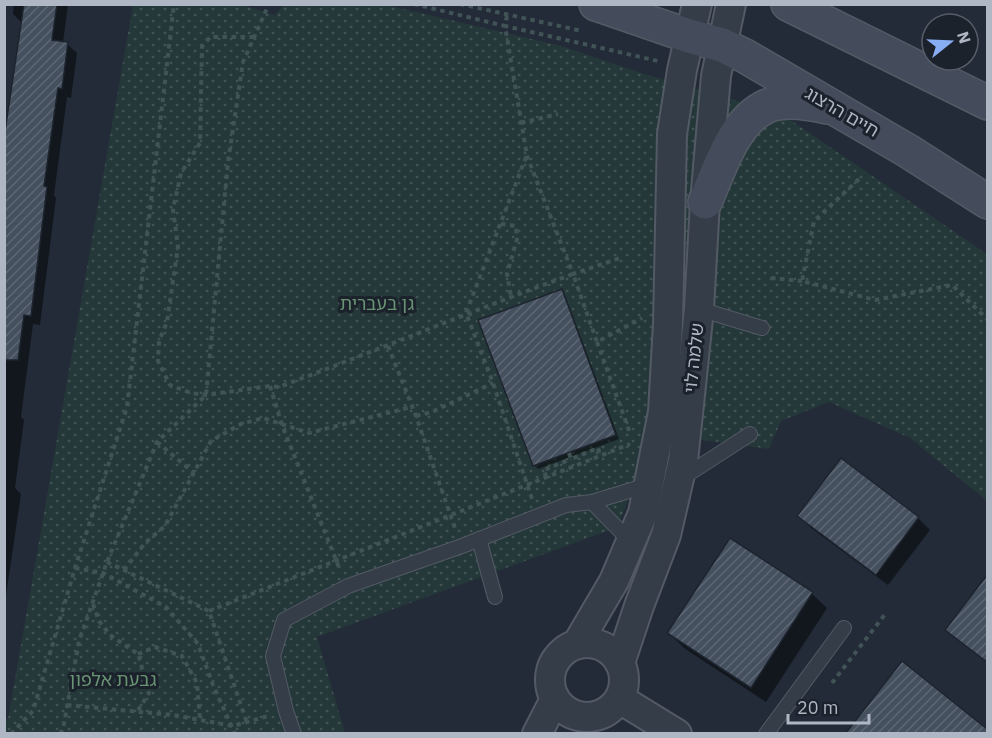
<svg xmlns="http://www.w3.org/2000/svg" width="992" height="738" font-family="'IBM Plex Sans','Noto Sans Hebrew',sans-serif">
  <style>
    .park { fill: url(#park-dots) }
    .shadow { fill: #0007 }
    .building { fill: url(#building-hatch); stroke: #1d242e; stroke-width: 1.5 }
    .lines { fill: none; stroke-linecap: round; stroke-linejoin: round }
    .lane-casing { stroke: #535a65; stroke-width: 16 }
    .street-casing { stroke: #535a65; stroke-width: 32 }
    .secondary-casing { stroke: #535a65; stroke-width: 36 }
    .path { stroke: #415356; stroke-width: 4; stroke-dasharray: 4.5 4.5; stroke-linecap: butt }
    .lane { stroke: #353d48; stroke-width: 14 }
    .street { stroke: #353d48; stroke-width: 28 }
    .secondary { stroke: #444c5b; stroke-width: 33 }
    .labels { text-anchor: middle; stroke-width: 6; stroke-linejoin: round; paint-order: stroke }
    .street-label { font-size: 18px; fill: #b0b7c4; stroke: #1b222c }
    .park-label { font-size: 18px; fill: #699473; stroke: #1b222c }
  </style>
  <defs>
    <pattern id="park-dots" width="8" height="8" patternUnits="userSpaceOnUse" patternTransform="scale(1.5)"><rect width="8" height="8" fill="#253839"/><path d="M2 2h.1M6 6h.1" fill="none" stroke="#425354" stroke-width="1.8" stroke-linecap="round"/></pattern>
    <pattern id="building-hatch" width="6" height="6" patternUnits="userSpaceOnUse" patternTransform="scale(1.5)"><rect width="6" height="6" fill="#45505f"/><path d="M-1 1l2-2M0 6l6-6M5 7l2-2" fill="none" stroke="#5d6774"/></pattern>
  </defs>
  <rect width="100%" height="100%" fill="#222b37"/>
  <polygon class="park" points="133,5 243,5 275,15 284,5 386,5 561,46 641,73 780,113 987,254 987,501 910,438 829,402 781,421 769,449 652,433 618,527 317,637 345,733 5,734 5,719 8,719"/>
  <g class="shadow">
    <polygon points="14,4 68,4 63,43 67,44 77,53 71,98 67,97 54,195 56,198 40,325 33,324 21,417 24,420 15,488 21,494 4,609 4,150 23,24 13,14"/>
    <polygon points="561,291 565,295 619,439 538,469 534,465"/>
    <polygon points="841,460 918,518 930,530 888,585 811,528 799,516"/>
    <polygon points="730,540 812,594 827,608 766,702 684,648 669,633"/>
    <polygon points="988,578 988,663 947,630"/>
  </g>
  <g class="building">
    <polygon points="24,4 57,4 52,40 68,42 62,89 58,88 44,186 47,187 31,316 24,315 18,360 4,360 4,138"/>
    <polygon points="562,289 616,435 533,466 478,320"/>
    <polygon points="841,458 919,517 876,575 797,516"/>
    <polygon points="730,538 813,592 751,688 667,633"/>
    <polygon points="987,575 987,662 945,630"/>
    <polygon points="902,661 987,729 987,734 845,734"/>
  </g>
  <g class="lines">
    <g class="lane-casing">
      <g id="lane">
        <polyline points="699,309 762,328"/>
        <polyline points="682,478 750,434"/>
        <polyline points="592,502 631,542"/>
        <polyline points="479,539 495,597"/>
        <polyline points="294,734 286,711 273,656 284,620 348,586 462,546 566,505 592,502 648,485"/>
        <polyline points="766,734 844,628"/>
      </g>
    </g>
    <g class="street-casing">
      <g id="street">
        <circle cx="587" cy="680" r="37"/>
        <polyline points="577,644 614,581 643,513 663,412 668,324 672,134 682,70 697,4"/>
        <polyline points="620,663 639,606 666,535 683,461 699,309 705,202 716,76 731,4"/>
        <polyline points="620,699 677,734"/>
        <polyline points="537,734 555,699"/>
      </g>
    </g>
    <g class="secondary-casing">
      <g id="secondary">
        <polyline points="596,4 689,36 722,45 745,56 908,151 988,202"/>
        <polyline points="788,4 988,103"/>
        <path d="M705 202C719 171 733 121 767 106 784 99 810 103 827 107"/>
      </g>
    </g>
    <g class="path">
      <polyline points="414,4 505,26 527,156 573,274 620,258"/>
      <polyline points="460,4 582,31"/>
      <polyline points="507,16 505,26 658,61"/>
      <path d="M254 37H210L202 47 200 143 181 173 173 209 178 247 167 322 159 341 158 361 170 385 191 393 206 395 270 386 279 387C378 350 474 310 573 274L597 342 642 318"/>
      <polyline points="521,123 558,114"/>
      <polyline points="526,157 466,313 493,383 532,499"/>
      <polyline points="859,179 814,221 802,281 875,300 952,285 988,320"/>
      <polyline points="501,224 516,226 517,239 507,274 511,297"/>
      <polyline points="771,278 802,281"/>
      <polyline points="597,342 630,433"/>
      <polyline points="388,346 416,416 455,528"/>
      <polyline points="270,386 282,425 340,570"/>
      <polyline points="416,416 432,412 493,383"/>
      <polyline points="157,442 194,473"/>
      <polyline points="569,453 571,459 598,448 600,455"/>
      <polyline points="546,477 544,470 571,459"/>
      <polyline points="107,562 209,611 247,723"/>
      <polyline points="75,568 103,573 166,607 198,644 213,685 235,734"/>
      <polyline points="124,570 145,543 165,526 211,441 241,424 263,418 309,433 411,407"/>
      <polyline points="93,604 99,621 110,635 138,654 149,693 137,712"/>
      <polyline points="209,611 630,444"/>
      <polyline points="138,654 155,647 182,656 197,683 200,720"/>
      <polyline points="832,683 886,613"/>
      <polyline points="67,705 173,715 233,726 268,716"/>
      <polyline points="11,734 33,711 75,568 127,407 174,4"/>
      <polyline points="60,734 63,729 79,641 107,562 157,442 206,395 228,162 243,62 269,4"/>
    </g>
    <use href="#lane" class="lane"/>
    <use href="#street" class="street"/>
    <use href="#secondary" class="secondary"/>
  </g>
  <g class="labels">
    <g class="street-label">
      <text transform="translate(842 112) rotate(30)" y="6">חיים הרצוג</text>
      <text transform="translate(694 358) rotate(-84)" y="6">שלמה לוי</text>
    </g>
    <g class="park-label">
      <text x="377" y="310">גן בעברית</text>
      <text x="113" y="686">גבעת אלפון</text>
    </g>
  </g>
  <rect width="992" height="738" fill="none" stroke="#b0b7c4" stroke-width="12"/>
  <g transform="translate(950 42) rotate(72)"><circle r="28" fill="#1b222c" stroke="#575e69" stroke-width="1.5"/>
  <path d="M0-4.5L10 22L0 15L-10 22Z" fill="#87aef2"/>
  <text y="-9" font-size="16" font-weight="bold" text-anchor="middle" fill="#b0b7c4">N</text>
  </g>
  <path d="M788 714v9h81v-9" fill="none" stroke="#b0b7c4" stroke-width="3"/>
  <text x="797" y="714" font-size="18" fill="#b0b7c4" stroke="#1b222c" stroke-width="4.5" paint-order="stroke">20 m</text>
</svg>
